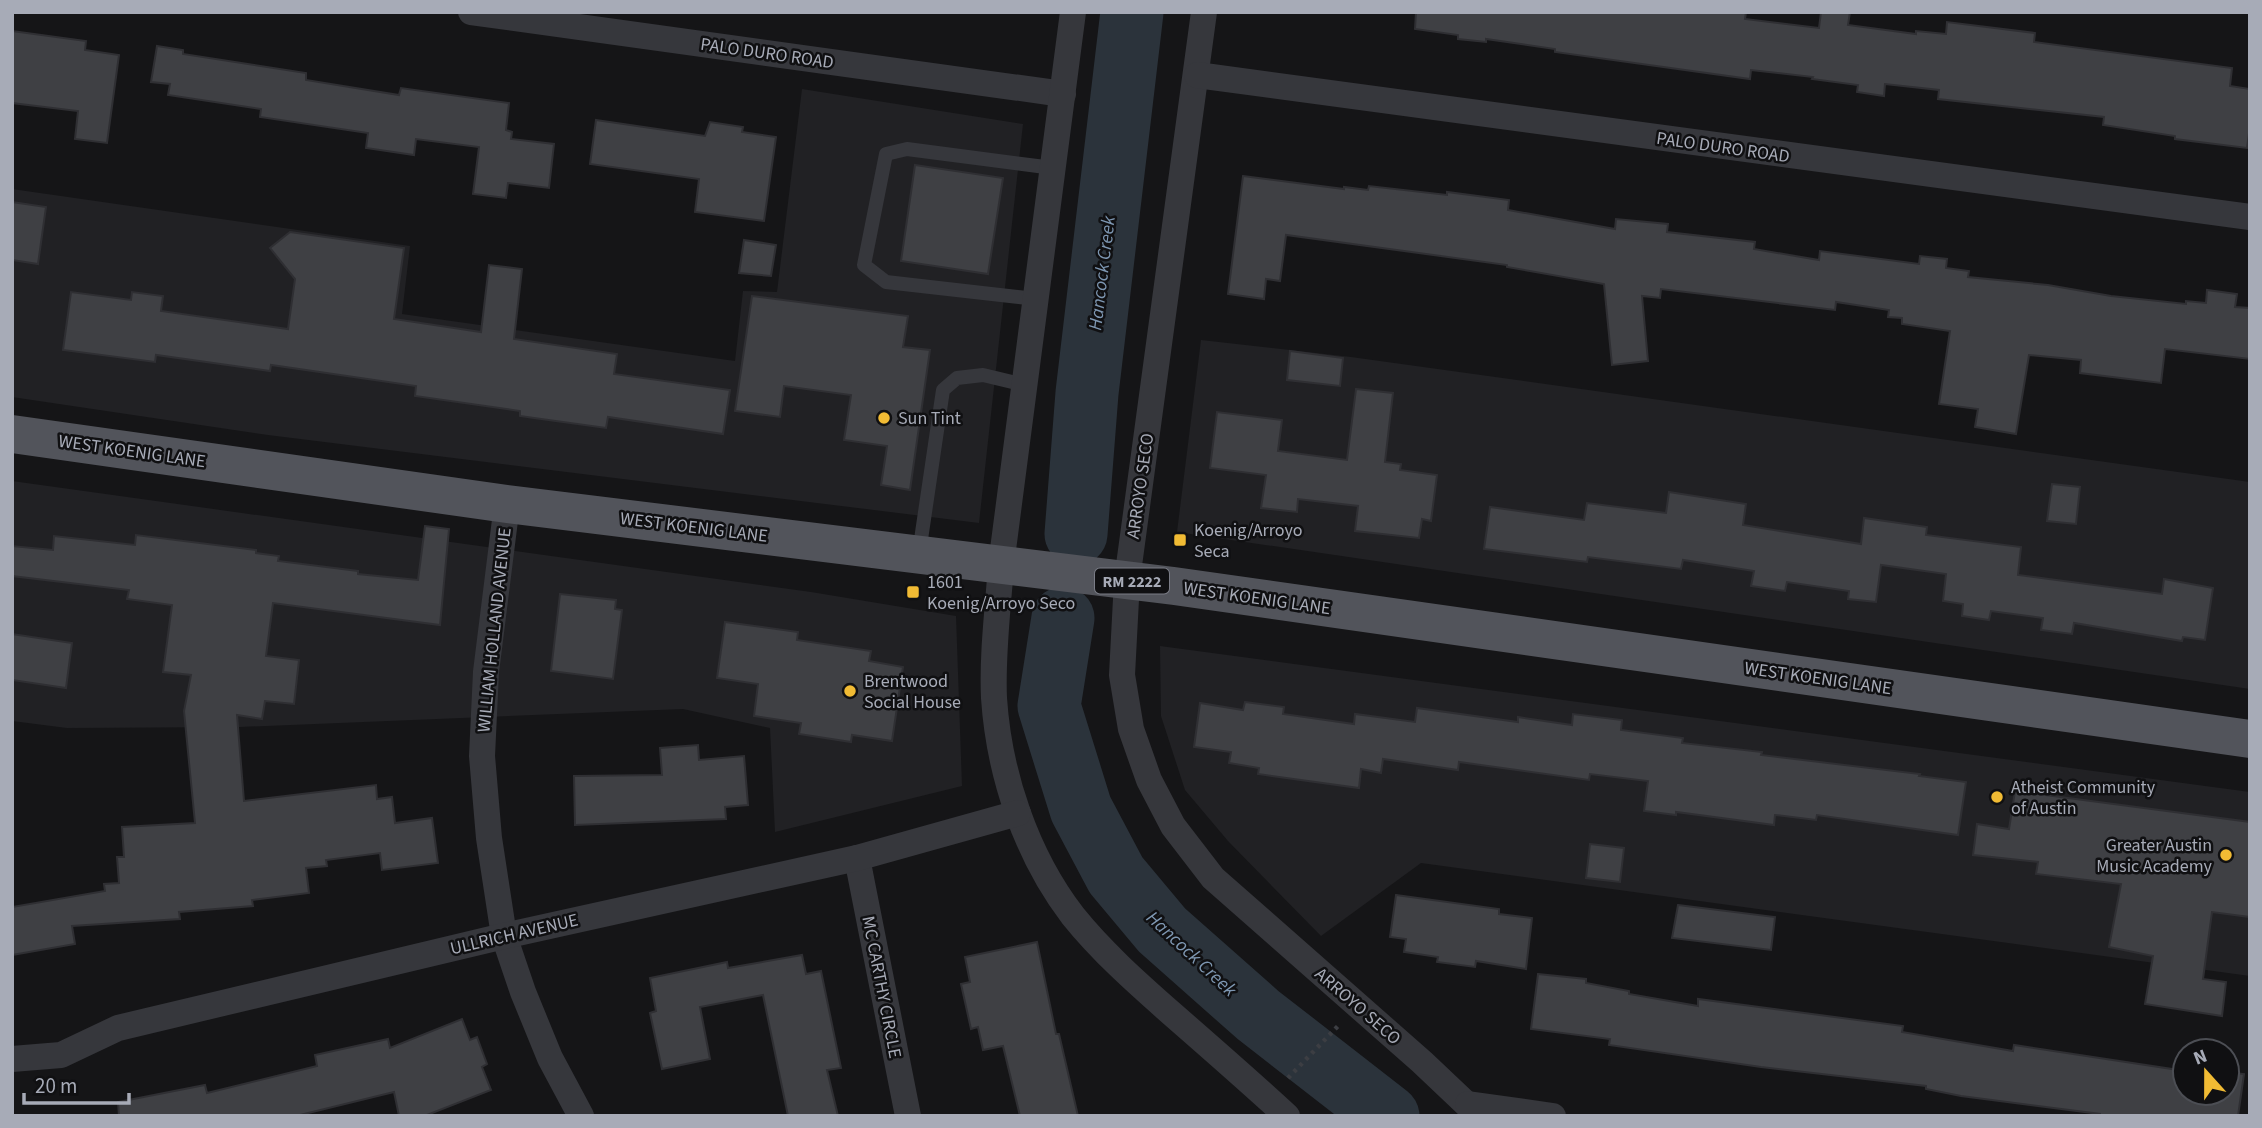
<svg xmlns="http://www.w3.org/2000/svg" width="2262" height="1128" font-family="'Source Sans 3',sans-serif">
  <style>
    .built { fill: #212124 }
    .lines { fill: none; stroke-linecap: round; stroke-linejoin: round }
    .river { stroke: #2b333b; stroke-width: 63 }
    .building { fill: #3f4044; stroke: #2f2f33; stroke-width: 2 }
    .path { stroke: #3c3e43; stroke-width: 4.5; stroke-dasharray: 3.5 5; stroke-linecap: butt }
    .service { stroke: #36373c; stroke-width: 14 }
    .minor { stroke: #36373c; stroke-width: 26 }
    .primary { stroke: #52545b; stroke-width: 38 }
    .poi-dot { fill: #f1bb34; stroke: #101012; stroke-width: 2.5 }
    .labels { text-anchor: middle; stroke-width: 5; stroke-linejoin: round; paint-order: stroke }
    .shield { fill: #101012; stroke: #7a7c86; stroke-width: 2 }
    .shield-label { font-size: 16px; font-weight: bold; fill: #a7abb7 }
    .street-label { font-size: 18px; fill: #a7abb7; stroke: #101012 }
    .poi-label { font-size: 18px; fill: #a7abb7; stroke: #101012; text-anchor: start }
    .water-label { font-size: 19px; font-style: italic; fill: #7e97b2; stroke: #101012 }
  </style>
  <rect width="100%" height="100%" fill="#151517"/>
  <g class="built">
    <polygon points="802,89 1023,124 979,523 268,435 12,397 12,189 410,246 402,314 735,361 743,291 777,292"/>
    <polygon points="1201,340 1351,357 2250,482 2250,689 1177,532"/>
    <polygon points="12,481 811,592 956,616 962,786 775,832 770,728 683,709 239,727 67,728 12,721"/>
    <polygon points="1160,646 2250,792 2250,976 1421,863 1321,936 1228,841 1185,790 1161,716"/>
  </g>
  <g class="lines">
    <g class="river">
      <polyline points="1076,534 1087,393 1132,12"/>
      <polyline points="1063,618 1049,706 1081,809 1116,875 1162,930 1258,1015 1388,1116"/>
    </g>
  </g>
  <g class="building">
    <polygon points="1416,12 1746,12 1745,19 1819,28 1821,12 1850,12 1848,25 1916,34 1916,31 1946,34 1947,22 2035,33 2034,42 2232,68 2230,86 2250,89 2250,126 2247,148 2175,139 2175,136 2103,125 2104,117 1938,99 1939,90 1885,84 1884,96 1857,92 1858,85 1812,79 1813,77 1751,70 1750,79 1555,52 1555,49 1486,39 1486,42 1458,39 1458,35 1415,29"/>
    <polygon points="12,31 86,41 85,50 119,55 107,143 75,139 78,111 12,103"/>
    <polygon points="157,46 183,50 183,54 306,73 306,80 399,95 401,88 509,103 506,130 512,132 511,139 554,144 549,188 508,183 506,198 473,194 479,147 416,139 414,155 366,148 368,133 260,117 261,109 168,95 170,84 151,82"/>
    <polygon points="596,120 705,136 710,122 743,127 742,132 776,137 764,221 695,212 699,179 590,164"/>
    <polygon points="915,165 1003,178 988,274 901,261"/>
    <polygon points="1243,176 1344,189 1344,187 1368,190 1369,186 1447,195 1447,192 1509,200 1508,210 1615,229 1616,219 1668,224 1667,232 1755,242 1754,249 1819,260 1820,251 1919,264 1920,256 1947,259 1946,268 1969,271 1968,277 2048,285 2111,296 2186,304 2186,301 2206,303 2207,290 2237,294 2235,307 2250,308 2250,359 2165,349 2161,383 2080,373 2081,360 2029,355 2016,434 1975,427 1978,409 1939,404 1950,331 1902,324 1902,318 1888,317 1889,310 1836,302 1835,310 1661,289 1660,298 1642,296 1648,361 1612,365 1604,284 1507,267 1507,265 1286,235 1280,281 1266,279 1264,299 1228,294"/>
    <polygon points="12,202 46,207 38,264 12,260"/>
    <polygon points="290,232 404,248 394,319 481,332 489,265 522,269 514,339 617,354 614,374 730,390 723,434 608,417 606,428 534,418 520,416 520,411 415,396 416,386 271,365 270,371 156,355 155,362 63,350 71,292 131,300 132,292 163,296 161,311 288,329 295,279 270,248"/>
    <polygon points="744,240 776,245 771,276 739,273"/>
    <polygon points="752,296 908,316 903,347 930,350 910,490 881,485 887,446 844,440 851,395 784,386 780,417 735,411"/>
    <polygon points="1290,351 1343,358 1340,386 1287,380"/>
    <polygon points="1356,389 1393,393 1385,462 1401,464 1400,470 1437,475 1431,521 1422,519 1419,538 1355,531 1358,506 1298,499 1297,512 1261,508 1266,475 1210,468 1217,412 1282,420 1278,451 1347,460"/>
    <polygon points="2052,484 2080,487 2076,524 2047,521"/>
    <polygon points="1669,492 1746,504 1743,525 1861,544 1864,518 1927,527 1926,535 2021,547 2018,575 2162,594 2164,579 2213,588 2205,640 2183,637 2182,641 2074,623 2072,634 2041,630 2043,618 1991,611 1989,620 1962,616 1963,604 1943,601 1946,574 1881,565 1876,602 1848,599 1849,591 1787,582 1785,591 1751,586 1754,571 1683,560 1681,569 1588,557 1587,562 1484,549 1490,507 1584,520 1587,503 1666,513"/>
    <polygon points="425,526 449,529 440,625 273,603 266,656 299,660 294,704 265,701 262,719 237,715 244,801 376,785 377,799 392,797 395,823 432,818 438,863 382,870 380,853 326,860 327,866 306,868 309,893 252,900 253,906 179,912 180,919 72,926 75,944 12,955 12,907 105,891 104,884 119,883 117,857 124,857 122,827 195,823 184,711 191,675 163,672 172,605 127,599 129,590 12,576 12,546 53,550 54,536 135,545 136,535 256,550 256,553 279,556 278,561 358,571 358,574 418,580"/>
    <polygon points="560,594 616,600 615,609 622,610 613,679 551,671"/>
    <polygon points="725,622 798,632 797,640 871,651 869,661 903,667 892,741 852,735 851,742 799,734 801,723 754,716 758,684 717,678"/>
    <polygon points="12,634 72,643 66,688 12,680"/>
    <polygon points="1245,702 1284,707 1283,714 1354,724 1355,714 1415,722 1417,708 1518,722 1518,717 1572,725 1573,714 1622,720 1621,730 1683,738 1682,743 1762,752 1761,755 1920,774 1919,776 1966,782 1958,835 1817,815 1816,820 1775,815 1774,825 1676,812 1676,815 1644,811 1648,781 1590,774 1589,780 1459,762 1458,770 1383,759 1381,773 1361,769 1359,788 1258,774 1259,768 1229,763 1231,752 1194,747 1200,703 1243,710"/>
    <polygon points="698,745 699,760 744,756 748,805 725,807 726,819 575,825 574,776 662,775 660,748"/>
    <polygon points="2015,791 2250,822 2250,917 2212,912 2203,979 2226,982 2222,1016 2145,1004 2153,956 2109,947 2121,884 2036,874 2038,862 1973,855 1977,824 2009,829"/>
    <polygon points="1590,844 1624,848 1620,882 1586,878"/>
    <polygon points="1396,895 1499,909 1499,914 1532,918 1526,969 1476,961 1475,967 1437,962 1438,957 1404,952 1406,939 1390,937"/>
    <polygon points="1678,905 1775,917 1771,950 1672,938"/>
    <polygon points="1037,942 1056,1034 1059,1034 1078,1116 1020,1116 1003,1046 983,1050 978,1027 971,1029 961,984 970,982 965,957"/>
    <polygon points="802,955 806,974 821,971 841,1068 827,1070 838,1116 788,1116 763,995 700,1007 710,1059 662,1069 650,1013 656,1011 650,978 727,962 728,968"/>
    <polygon points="1538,974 1586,979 1586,983 1629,991 1629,994 1698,1006 1698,999 1903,1026 1902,1032 2013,1051 2014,1045 2179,1070 2180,1066 2185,1066 2185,1093 2227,1093 2227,1072 2244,1074 2238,1116 2100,1116 2100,1114 1961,1096 1926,1089 1926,1086 1761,1067 1609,1045 1610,1039 1531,1029"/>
    <polygon points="462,1019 470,1040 477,1037 487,1064 482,1067 491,1090 427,1115 399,1116 394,1092 296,1116 119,1116 118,1102 205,1085 207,1093 317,1066 315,1055 388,1039 390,1048"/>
  </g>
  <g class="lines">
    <polyline class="path" points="1288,1078 1338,1026"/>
    <g class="service">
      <polyline points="1036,299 886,282 864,265 886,154 907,149 1053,168"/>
      <polyline points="919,553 943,390 957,378 983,375 1025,385"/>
    </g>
    <g class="minor">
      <polyline points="471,12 1063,94"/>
      <path d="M1073 12 1001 565C998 609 992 654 994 698 999 774 1026 855 1073 916 1102 952 1137 983 1171 1013 1210 1047 1249 1081 1287 1116"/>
      <polyline points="1204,12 1127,580 1122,675 1131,729 1149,780 1173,826 1213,878 1422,1062 1479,1116"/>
      <polyline points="1197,75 2250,217"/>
      <polyline points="507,504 486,672 482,756 489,838 504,936 523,992 550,1058 581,1116"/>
      <polyline points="857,858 908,1116"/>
      <polyline points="12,1059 61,1055 118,1028 504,936 857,858 1018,813"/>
      <polyline points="1468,1104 1553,1116"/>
    </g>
    <polyline class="primary" points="12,434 507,504 1174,586 2250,739"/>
  </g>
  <g class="poi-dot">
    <circle cx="884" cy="418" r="7"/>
    <rect x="1173" y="533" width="14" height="14" rx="3.5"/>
    <rect x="906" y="585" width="14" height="14" rx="3.5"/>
    <circle cx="850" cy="691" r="7"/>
    <circle cx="1997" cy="797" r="7"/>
    <circle cx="2226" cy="855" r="7"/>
  </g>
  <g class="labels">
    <rect class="shield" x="1095" y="568.5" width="74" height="25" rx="5"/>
    <g class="shield-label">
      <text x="1132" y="587">RM 2222</text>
    </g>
    <g class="street-label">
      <text transform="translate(767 53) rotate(8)" y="6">PALO DURO ROAD</text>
      <text transform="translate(1723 147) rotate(8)" y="6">PALO DURO ROAD</text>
      <text transform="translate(132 451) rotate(8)" y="6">WEST KOENIG LANE</text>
      <text transform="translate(1140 486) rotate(-82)" y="6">ARROYO SECO</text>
      <text transform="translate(694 527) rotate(7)" y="6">WEST KOENIG LANE</text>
      <text transform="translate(1257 598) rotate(8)" y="6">WEST KOENIG LANE</text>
      <text transform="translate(494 630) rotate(-84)" y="6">WILLIAM HOLLAND AVENUE</text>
      <text transform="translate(1818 678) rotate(8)" y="6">WEST KOENIG LANE</text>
      <text transform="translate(514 934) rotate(-13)" y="6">ULLRICH AVENUE</text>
      <text transform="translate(882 987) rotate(79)" y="6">MC CARTHY CIRCLE</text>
      <text transform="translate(1358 1006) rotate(41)" y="6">ARROYO SECO</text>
    </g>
    <g class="poi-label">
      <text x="898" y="424">Sun Tint</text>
      <text x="1194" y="536">Koenig/Arroyo<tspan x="1194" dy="21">Seca</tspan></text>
      <text x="927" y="588">1601<tspan x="927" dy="21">Koenig/Arroyo Seco</tspan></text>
      <text x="864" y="687">Brentwood<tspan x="864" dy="21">Social House</tspan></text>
      <text x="2011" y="793">Atheist Community<tspan x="2011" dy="21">of Austin</tspan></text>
      <text x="2212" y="851" text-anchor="end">Greater Austin<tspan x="2212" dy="21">Music Academy</tspan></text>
    </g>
    <g class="water-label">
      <text transform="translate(1101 273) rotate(-83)" y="7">Hancock Creek</text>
      <text transform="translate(1192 953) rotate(43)" y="7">Hancock Creek</text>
    </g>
  </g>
  <rect width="2262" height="1128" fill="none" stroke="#a7abb7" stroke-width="28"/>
  <g transform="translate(2206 1072) rotate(339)"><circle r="33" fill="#101012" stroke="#4c4e54" stroke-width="2"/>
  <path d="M0-5L12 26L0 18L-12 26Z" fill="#f1bb34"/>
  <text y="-10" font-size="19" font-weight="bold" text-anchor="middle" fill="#a7abb7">N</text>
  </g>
  <path d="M24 1093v10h105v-10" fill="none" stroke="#a7abb7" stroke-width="3.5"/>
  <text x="35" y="1093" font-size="21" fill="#a7abb7" stroke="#101012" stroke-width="5" paint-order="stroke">20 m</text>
</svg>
